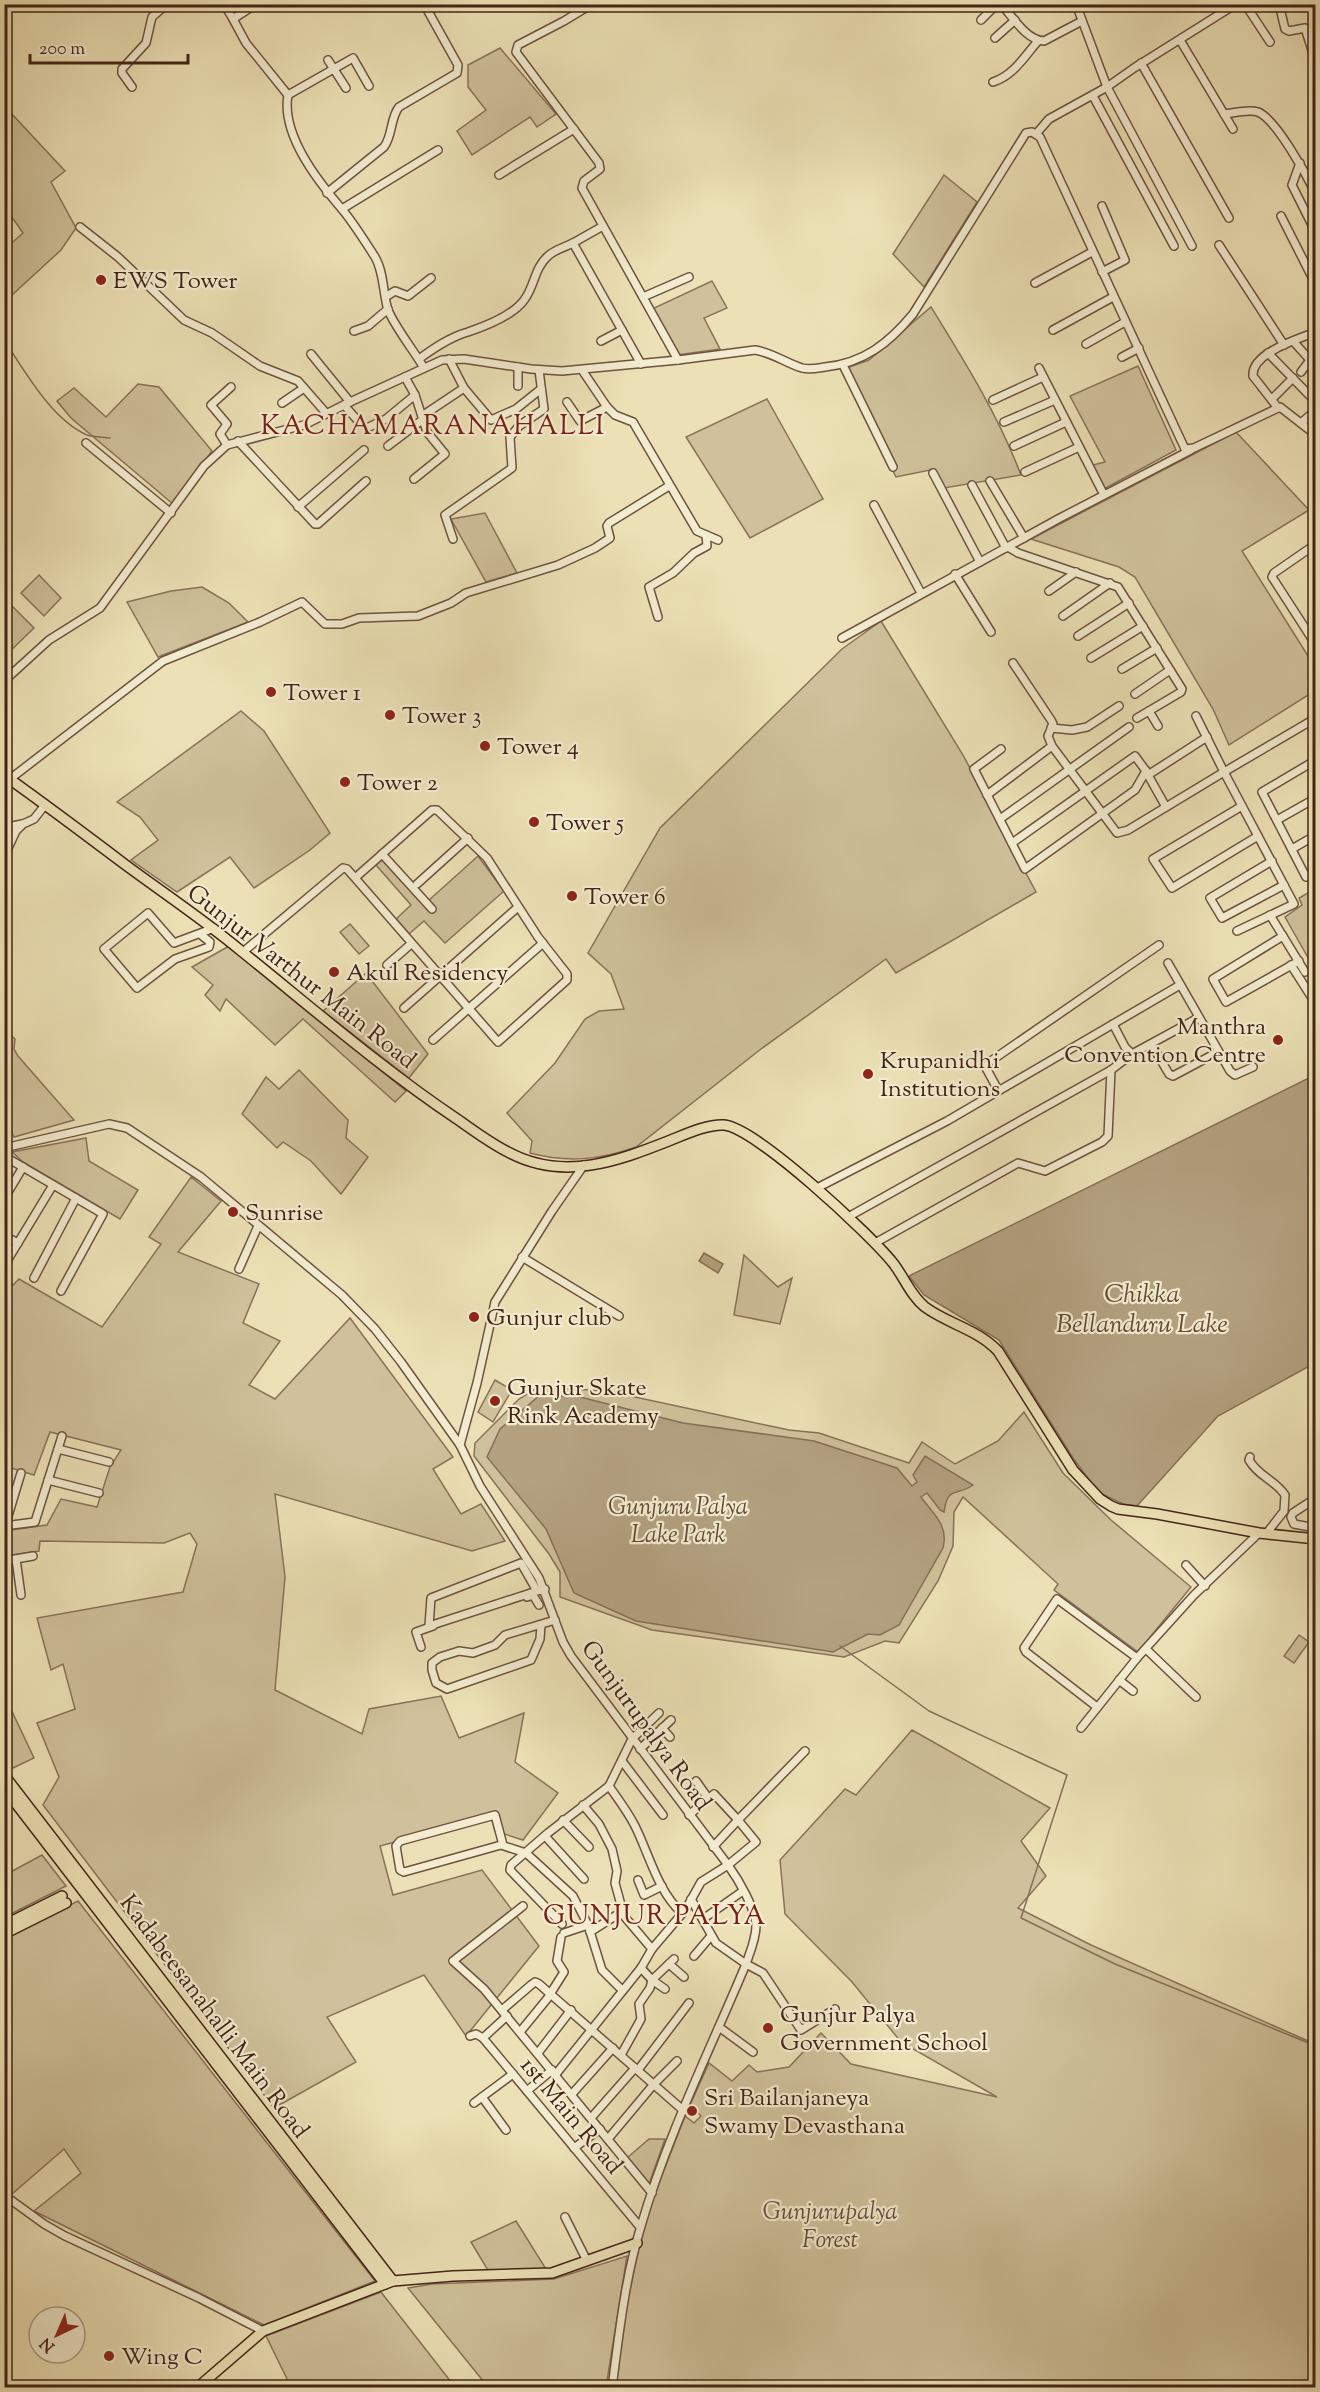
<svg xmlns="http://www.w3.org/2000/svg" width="1320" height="2392" font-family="'Sorts Mill Goudy',serif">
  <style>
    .green { fill: #cfc19b; stroke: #897259; stroke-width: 1.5 }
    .water { fill: #b3a180; stroke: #866f56; stroke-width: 1.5 }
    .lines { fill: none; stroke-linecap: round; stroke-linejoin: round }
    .stream { stroke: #866f56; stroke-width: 1.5 }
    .minor-casing { stroke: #6d533f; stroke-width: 10 }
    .major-casing { stroke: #432417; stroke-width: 12 }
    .minor { stroke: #f3ecd0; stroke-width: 7 }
    .major { stroke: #ece1b6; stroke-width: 9 }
    .poi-dot { fill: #8f2418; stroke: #f3ecd0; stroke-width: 2 }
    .labels { text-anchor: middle; stroke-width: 4.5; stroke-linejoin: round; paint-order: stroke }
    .poi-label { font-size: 24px; fill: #432417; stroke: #f3ecd0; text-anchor: start }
    .street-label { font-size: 24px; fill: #432417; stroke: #f3ecd0 }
    .park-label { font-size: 24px; font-style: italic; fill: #664b38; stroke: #f3ecd0 }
    .water-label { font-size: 26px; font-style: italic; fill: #654a36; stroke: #f3ecd0 }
    .quarter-label { font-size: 27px; letter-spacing: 1.5px; fill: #7a1f14; stroke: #f3ecd0 }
  </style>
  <rect width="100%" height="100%" fill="#ece1b6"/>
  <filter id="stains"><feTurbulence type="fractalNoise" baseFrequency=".00333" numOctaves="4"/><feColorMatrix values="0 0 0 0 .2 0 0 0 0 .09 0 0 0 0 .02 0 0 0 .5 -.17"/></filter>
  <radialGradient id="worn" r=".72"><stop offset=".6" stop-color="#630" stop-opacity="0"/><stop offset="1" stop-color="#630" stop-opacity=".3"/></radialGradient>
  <g class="green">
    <polygon points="500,48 556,114 537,127 530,117 472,155 457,131 486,110 468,87 468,65"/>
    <polygon points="10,112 65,171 51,182 76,228 61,250 12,295 5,294 5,249 23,233 5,207 5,117"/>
    <polygon points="944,175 977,202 924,287 893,254"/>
    <polygon points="712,281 727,308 704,318 720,349 677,355 652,309"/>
    <path d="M931 307C965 362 998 415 1021 475L944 488 935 469 896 477 841 370 869 360Z"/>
    <polygon points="1138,366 1176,450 1104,489 1093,465 1105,462 1070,396"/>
    <polygon points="138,384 159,387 212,451 173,504 71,418 57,401 74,388 106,417"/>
    <polygon points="767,399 823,499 750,538 686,437"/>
    <polygon points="1236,432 1309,510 1242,551 1315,667 1316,690 1229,745 1213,709 1135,577 1119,567 1031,539"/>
    <polygon points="485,513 517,573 486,582 451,519"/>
    <polygon points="39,575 61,598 44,616 21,593"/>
    <polygon points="202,587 229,603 248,622 158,657 127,602 171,591"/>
    <polygon points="5,599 34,628 5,656"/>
    <path d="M881 621 963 755 1036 892 896 973 886 959 761 1049 636 1147C600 1160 567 1163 530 1153L532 1141 507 1113 555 1063 585 1019 599 1011 624 1009 611 974 588 953 660 828 842 649Z"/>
    <polygon points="241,711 264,731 330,833 310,850 254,888 230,857 177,892 131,860 158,840 140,817 117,802"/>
    <polygon points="387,855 428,901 478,856 504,891 445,943 424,921 409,934 396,919 411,905 376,865"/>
    <polygon points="1315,889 1315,970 1285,917 1302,905 1299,898"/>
    <polygon points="350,924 369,946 359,954 340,932"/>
    <polygon points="229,946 406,1091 395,1102 303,1019 275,1045 226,999 220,1011 205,995 213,985 192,967"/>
    <polygon points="366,973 428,1054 409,1078 323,1011"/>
    <polygon points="4,1029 15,1039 14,1049 18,1056 74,1120 14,1137 5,1119"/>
    <polygon points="299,1070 348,1120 346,1138 368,1157 341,1194 311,1161 283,1142 277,1148 242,1114 266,1077 279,1089"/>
    <polygon points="86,1138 89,1161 138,1190 120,1219 23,1162 12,1152"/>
    <polygon points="191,1177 221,1201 178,1252 259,1284 243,1323 280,1341 249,1385 275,1399 350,1318 453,1457 433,1469 461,1514 481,1504 505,1541 472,1551 275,1494 285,1577 275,1690 362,1734 369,1709 441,1696 459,1738 524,1713 515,1762 558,1793 523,1840 495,1831 491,1816 380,1846 393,1895 482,1870 539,1946 466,2036 424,1975 327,2017 356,2062 274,2108 43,1805 59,1777 37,1723 75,1709 63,1664 51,1670 37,1618 183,1592 197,1544 190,1533 164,1543 40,1541 39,1551 5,1556 4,1531 47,1525 61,1499 97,1507 110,1467 121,1450 50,1432 34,1475 5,1466 5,1285 10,1288 19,1279 102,1327 161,1244 149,1237"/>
    <polygon points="744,1255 778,1287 792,1278 780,1324 734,1315"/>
    <polygon points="495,1380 512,1390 493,1422 478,1412"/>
    <polygon points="538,1387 607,1391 789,1430 819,1433 909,1463 922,1442 955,1464 998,1441 1024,1412 1063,1473 1111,1520 1191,1587 1138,1652 1054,1590 1058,1584 963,1497 954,1512 953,1546 938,1581 899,1643 885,1641 844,1657 652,1630 560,1597 560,1572 549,1554 474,1456 475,1443 519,1399"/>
    <polygon points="1299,1635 1309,1642 1294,1663 1284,1656"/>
    <polygon points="8,1703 34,1758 13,1768 5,1757 5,1704"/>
    <polygon points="912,1730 1050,1808 1021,1841 1046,1876 1018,1908 1091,1945 1315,2044 1315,2387 615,2388 626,2309 644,2222 685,2116 694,2123 701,2116 690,2105 709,2063 732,2081 749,2065 757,2072 789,2067 821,2033 851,2064 997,2097 901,2042 852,1982 785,1914 780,1860 845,1789 856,1795"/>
    <polygon points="42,1855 66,1886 5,1917 5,1875"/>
    <polygon points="78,1901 375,2281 264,2325 34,2211 81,2173 64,2149 12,2194 5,2188 5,1938"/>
    <polygon points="649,2139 665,2139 649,2184 627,2158"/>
    <polygon points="516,2221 546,2269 489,2272 471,2242"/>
    <polygon points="627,2256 606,2387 488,2387 408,2288 432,2284 554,2279"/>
    <polygon points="381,2292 455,2387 291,2387 266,2336"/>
  </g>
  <g class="water">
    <polygon points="1315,1075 1315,1363 1218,1416 1137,1506 1123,1504 1098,1492 1073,1458 999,1340 924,1295 909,1276"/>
    <polygon points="704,1253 723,1264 718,1273 699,1261"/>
    <path d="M539 1396H576L683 1423 814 1441 897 1468 912 1486 917 1482 913 1475 925 1456 973 1485C956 1497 948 1485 944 1512L940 1510 927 1493 921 1497C933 1514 949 1525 943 1548L899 1625 880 1635 868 1634 833 1652 636 1621 574 1593 546 1529 487 1457 500 1429Z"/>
  </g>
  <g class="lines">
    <g class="stream">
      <polyline points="4,5 6,4"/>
      <path d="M4 340C25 371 51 419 87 435 93 437 102 437 110 438"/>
      <polyline points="840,1646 929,1711 1067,1775 1021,1918 1115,1964 1316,2046"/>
    </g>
    <g class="minor-casing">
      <g id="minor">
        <polyline points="224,4 233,19"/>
        <polyline points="256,4 233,19 246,43 288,95"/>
        <polyline points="592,4 564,21 518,45 516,52 599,163 600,169 584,181 582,188 678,360"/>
        <path d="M1001 4C1013 17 1026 40 1044 41L1082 21"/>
        <polyline points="1245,4 1270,42"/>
        <polyline points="1279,4 1285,29 1289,31 1305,28 1316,63"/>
        <polyline points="981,20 997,4"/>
        <polyline points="995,38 1015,20"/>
        <polyline points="1180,40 1233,129"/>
        <polyline points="328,60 346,88"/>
        <polyline points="1141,63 1229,218"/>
        <path d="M993 82C1014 75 1024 57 1038 41"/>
        <path d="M369 86 353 58 288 95C281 134 317 180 341 208 353 222 364 240 375 257 384 272 383 294 388 310 395 327 414 351 424 368"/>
        <polyline points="132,87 122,73 122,69 146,43 152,17 167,4"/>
        <polyline points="1093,96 1174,246"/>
        <path d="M1224 114C1234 113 1249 109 1258 112 1276 119 1307 176 1316 194"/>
        <polyline points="1036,134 1049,119 1107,87 1076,4"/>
        <polyline points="1300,163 1292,185 1316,233"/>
        <polyline points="499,175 574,129"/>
        <path d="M327 193 384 147C393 135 390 118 399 107L457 73 458 65 424 4"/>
        <polyline points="1102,206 1125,260 1102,272"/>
        <polyline points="342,209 438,150"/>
        <polyline points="1281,216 1316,285"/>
        <polyline points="603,226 573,243 641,364"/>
        <polyline points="80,227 118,257 184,320 212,333 260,366 298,381 326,413"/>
        <polyline points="1219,245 1284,345"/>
        <polyline points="1192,246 1107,87 1134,68 1236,4"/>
        <polyline points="1035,283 1092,252"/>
        <polyline points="387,296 395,291 408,296 431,278"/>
        <polyline points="643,297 689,277"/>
        <polyline points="1053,330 1113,297"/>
        <polyline points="354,331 368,326 388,309"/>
        <polyline points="601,341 622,330"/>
        <polyline points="1293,341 1310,360 1301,372"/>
        <polyline points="1086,344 1125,322"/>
        <polyline points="1268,353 1316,402"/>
        <polyline points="311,354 350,402"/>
        <polyline points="1122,357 1139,348"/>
        <path d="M419 359C434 348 450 337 468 332 483 327 501 320 514 310 536 294 531 271 548 256 554 250 565 247 573 243"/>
        <polyline points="449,359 464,388 491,420 516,409 541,389"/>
        <polyline points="843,365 893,467"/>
        <polyline points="518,367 518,386"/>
        <polyline points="1039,368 1104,495"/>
        <polyline points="582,370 607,407 615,415 633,422 697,531 718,540"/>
        <polyline points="405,377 415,395 427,432 445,454 414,479"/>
        <polyline points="1272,399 1293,378"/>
        <polyline points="993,400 1043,377"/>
        <polyline points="567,402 580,421 607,407"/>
        <polyline points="282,403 304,388"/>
        <polyline points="344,405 359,422"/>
        <path d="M1278 408 1253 376C1251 353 1298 339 1316 332"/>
        <polyline points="422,416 464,388"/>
        <polyline points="1004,422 1055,400"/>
        <polyline points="1301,423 1316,410"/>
        <polyline points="369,427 386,419 415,395"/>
        <polyline points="238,441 315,524 318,524 366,481"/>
        <polyline points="86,443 171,513"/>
        <polyline points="227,445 220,434 227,424 211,405 231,387"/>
        <polyline points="388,446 422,420"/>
        <polyline points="1014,446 1066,422"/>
        <polyline points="1025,472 1079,447"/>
        <polyline points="933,473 980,562"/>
        <polyline points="990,481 1024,538"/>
        <polyline points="972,485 1006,548"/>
        <polyline points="874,505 921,593"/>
        <polyline points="298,507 364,450"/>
        <polyline points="453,539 445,515 512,468 510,437 519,426 544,409 539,370"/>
        <polyline points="1316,544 1274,573 1272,577 1316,645"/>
        <polyline points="1008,547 1018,553 1118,587 1182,689 1181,692 1137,718"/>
        <polyline points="955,574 991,632"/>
        <polyline points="1049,591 1076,572"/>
        <polyline points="1063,616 1110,583"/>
        <polyline points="658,617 649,587 673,573 694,553 707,546 706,535"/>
        <polyline points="1078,636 1129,603"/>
        <polyline points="842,638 1060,518 1191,450"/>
        <polyline points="1091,658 1143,626"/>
        <polyline points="1013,663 1051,720 1053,724 1048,736 1052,746 1117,833 1128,830 1224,772 1196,716"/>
        <polyline points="1122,669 1157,648"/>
        <path d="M4 681 49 640 100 608 204 466 227 445 304 425 350 402 442 360 464 359 531 369 562 371 678 360 755 350C773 353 786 363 802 368 810 370 818 368 825 367 864 363 889 343 913 314L1026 133 1032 132 1040 137 1185 449 1194 448 1280 407 1316 435"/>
        <polyline points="1135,694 1170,670"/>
        <polyline points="1149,711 1158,726"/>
        <polyline points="1051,728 1072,730 1087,727 1119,706"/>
        <polyline points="1001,749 974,769 1025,869 1135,790 1146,771"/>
        <polyline points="1316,760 1262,792 1306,877 1316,871"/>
        <polyline points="1146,771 1148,775 1207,737"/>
        <polyline points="1148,775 1166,807"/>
        <polyline points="10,779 163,661 260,622 302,602 325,624 342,624 359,618 418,616 451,603 466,593 558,565 595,548 610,538 607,526 609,523 669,486"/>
        <polyline points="987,795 1052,746"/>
        <polyline points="1242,806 1153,859 1172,888 1258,836"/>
        <polyline points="1000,819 1129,727"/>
        <polyline points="1277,820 1316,798"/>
        <polyline points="4,825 8,827 22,824"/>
        <polyline points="1012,843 1135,756 1146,771"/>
        <polyline points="1292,849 1316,835"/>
        <polyline points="382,854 432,909"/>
        <polyline points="4,857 16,831 23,824 34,819 45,805"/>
        <polyline points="1272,861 1210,898 1222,918 1284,885"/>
        <polyline points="417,884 468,838"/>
        <polyline points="1270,915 1305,972"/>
        <polyline points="1237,931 1294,904 1224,772 1316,718"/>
        <polyline points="200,934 210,942 209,947 175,959 137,988 104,949 148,913 174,943 214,928"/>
        <polyline points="1283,936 1213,979 1226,1002 1299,961"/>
        <polyline points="243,952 343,868 347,869 355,878 498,1042 567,980 567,974 538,937 487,858 437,810 432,810 355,878"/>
        <polyline points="1168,963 1230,1071 1235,1075 1253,1067"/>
        <polyline points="387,965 411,944"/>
        <polyline points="1291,965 1316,1004"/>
        <polyline points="404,1008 518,907"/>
        <polyline points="1113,1024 1125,1047 1132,1054"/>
        <polyline points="433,1040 543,943"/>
        <polyline points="1152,1045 1169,1074 1173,1076 1218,1052"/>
        <polyline points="998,1090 986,1068 988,1063 1159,945"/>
        <path d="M4 1148 109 1124 127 1128 201 1177 342 1295 375 1329 401 1362 460 1445 480 1486 539 1578 563 1642 571 1656 728 1865C738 1879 756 1909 756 1926 756 1939 750 1952 746 1964 710 2050 667 2136 641 2226 625 2278 619 2334 612 2388"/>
        <polyline points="4,1159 9,1159 103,1214 61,1291"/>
        <polyline points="817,1188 947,1121 1180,985"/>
        <polyline points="4,1199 23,1167"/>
        <polyline points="848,1217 1111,1070 1132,1054 1198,1018"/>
        <polyline points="4,1236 18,1243"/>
        <polyline points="875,1243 1018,1163 1045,1171 1102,1142 1108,1136 1111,1070"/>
        <polyline points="522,1257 619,1316"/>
        <polyline points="4,1266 53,1185"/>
        <polyline points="239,1269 258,1226"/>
        <polyline points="34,1278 76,1198"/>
        <polyline points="460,1445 477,1383 495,1302 552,1211 584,1165"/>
        <polyline points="58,1449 109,1462"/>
        <path d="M1250 1457 1249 1460C1258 1476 1275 1480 1285 1495L1284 1511 1266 1534"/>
        <polyline points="48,1480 99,1493"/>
        <polyline points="1316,1498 1293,1513 1291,1517 1294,1524 1316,1528"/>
        <polyline points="4,1526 35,1522 62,1436"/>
        <polyline points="5,1526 21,1473"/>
        <polyline points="16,1559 21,1595"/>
        <polyline points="4,1561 33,1556"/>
        <polyline points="1186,1565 1205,1586"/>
        <polyline points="537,1591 429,1626 431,1598 521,1563 537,1591 545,1589"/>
        <polyline points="527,1597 533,1595 539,1605"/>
        <polyline points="541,1625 540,1639 531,1660 447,1689 436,1683 432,1670 432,1663 440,1657 459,1651 473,1653 495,1645 505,1635 555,1620"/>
        <polyline points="421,1647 416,1632 433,1626"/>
        <polyline points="1146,1649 1196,1697"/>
        <polyline points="1119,1680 1133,1691"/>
        <polyline points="1097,1707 1026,1652 1024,1648 1057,1599 1137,1658"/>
        <polyline points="662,1728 670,1737"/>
        <polyline points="1081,1728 1137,1658 1194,1595 1259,1533"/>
        <polyline points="640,1749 671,1720"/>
        <polyline points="622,1761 663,1815"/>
        <polyline points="696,1781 708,1798"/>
        <path d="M609 1786C618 1799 628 1812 635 1826 649 1854 658 1892 682 1913"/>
        <polyline points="583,1805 599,1824 612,1849 617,1871 615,1883 624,1916 652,1949"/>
        <polyline points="689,1815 714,1794 738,1820 713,1847"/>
        <polyline points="563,1820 589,1847"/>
        <polyline points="545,1836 584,1879"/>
        <polyline points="503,1845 495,1815 400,1841 396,1846 400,1870 404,1872 501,1845 526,1853 573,1896 588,1925 602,1970 622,1990"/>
        <polyline points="638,1880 644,1895 662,1886"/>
        <polyline points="691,1899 716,1943 746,1964 763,1973 801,2030 835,2009"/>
        <polyline points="523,1906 453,1961 484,1989 652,2193"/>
        <polyline points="703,1919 743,1891"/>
        <polyline points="562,1924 510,1870 511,1865 548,1833 609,1786 632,1739 659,1713"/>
        <polyline points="590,1932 623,1911"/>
        <polyline points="564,1933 588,1925"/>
        <polyline points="694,1956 711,1936"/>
        <polyline points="669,1964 684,1977"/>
        <polyline points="641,1968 652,1980 674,1959"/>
        <polyline points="502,2010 531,1985 535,1982 539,1984 684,2111"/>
        <polyline points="719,2027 753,2052"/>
        <polyline points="520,2032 547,1999 564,1972 557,1961 561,1937"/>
        <polyline points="470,2036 476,2034 483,2038 640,2227"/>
        <polyline points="483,2038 507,2016"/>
        <polyline points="538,2053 571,2010"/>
        <polyline points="621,2055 641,2019 639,2004 650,1988 652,1980 665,1989"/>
        <polyline points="638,2070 689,2003"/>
        <polyline points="556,2074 641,1968 652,1949 686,1909 701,1882 728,1865 756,1842 738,1820 805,1751"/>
        <polyline points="527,2091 552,2070"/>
        <polyline points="572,2094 613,2048"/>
        <polyline points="482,2097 506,2130"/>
        <polyline points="474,2103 513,2074"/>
        <polyline points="591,2118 635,2068"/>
        <polyline points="608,2139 654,2084 677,2061"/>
        <polyline points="574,2148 600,2129"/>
        <polyline points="4,2195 44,2224 65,2236 199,2298 263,2331"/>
        <polyline points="565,2217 587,2261"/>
      </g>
    </g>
    <g class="major-casing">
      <g id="major">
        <path d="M4 775C46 805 86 835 127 866 165 894 204 920 240 950 311 1007 381 1068 457 1119 473 1130 490 1143 508 1152 563 1182 618 1161 671 1140 686 1134 708 1124 724 1125 755 1127 871 1235 893 1263 904 1277 911 1296 925 1307 948 1324 977 1329 998 1351L1073 1470 1100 1499 1111 1506 1118 1509 1157 1514 1259 1533 1316 1539"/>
        <polyline points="4,1775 393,2281"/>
        <polyline points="4,1788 385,2284"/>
        <polyline points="4,1925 62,1896"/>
        <polyline points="4,1934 66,1903"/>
        <polyline points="197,2388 263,2331 393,2281 453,2276 552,2273 637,2243"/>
      </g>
    </g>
    <use href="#minor" class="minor"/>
    <use href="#major" class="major"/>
  </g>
  <g class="poi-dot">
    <circle cx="101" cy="280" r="6"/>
    <circle cx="271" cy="692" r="6"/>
    <circle cx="390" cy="715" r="6"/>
    <circle cx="485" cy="746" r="6"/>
    <circle cx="345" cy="782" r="6"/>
    <circle cx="534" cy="822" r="6"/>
    <circle cx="572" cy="896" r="6"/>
    <circle cx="334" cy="972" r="6"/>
    <circle cx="1278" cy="1040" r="6"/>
    <circle cx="868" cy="1074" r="6"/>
    <circle cx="233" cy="1212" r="6"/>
    <circle cx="474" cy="1317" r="6"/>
    <circle cx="495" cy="1401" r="6"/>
    <circle cx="768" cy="2028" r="6"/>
    <circle cx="692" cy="2111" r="6"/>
    <circle cx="109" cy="2356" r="6"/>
  </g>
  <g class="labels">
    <g class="poi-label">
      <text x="113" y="288">EWS Tower</text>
      <text x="283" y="700">Tower 1</text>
      <text x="402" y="723">Tower 3</text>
      <text x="497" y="754">Tower 4</text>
      <text x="357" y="790">Tower 2</text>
      <text x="546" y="830">Tower 5</text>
      <text x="584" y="904">Tower 6</text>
      <text x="346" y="980">Akul Residency</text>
      <text x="1266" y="1034" text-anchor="end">Manthra<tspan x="1266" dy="28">Convention Centre</tspan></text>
      <text x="880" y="1068">Krupanidhi<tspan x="880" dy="28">Institutions</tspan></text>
      <text x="245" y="1220">Sunrise</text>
      <text x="486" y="1325">Gunjur club</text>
      <text x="507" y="1395">Gunjur Skate<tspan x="507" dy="28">Rink Academy</tspan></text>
      <text x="780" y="2022">Gunjur Palya<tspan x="780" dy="28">Government School</tspan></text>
      <text x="704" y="2105">Sri Bailanjaneya<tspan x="704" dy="28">Swamy Devasthana</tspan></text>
      <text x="121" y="2364">Wing C</text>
    </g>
    <g class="street-label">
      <text transform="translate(302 976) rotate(38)" y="8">Gunjur Varthur Main Road</text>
      <text transform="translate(647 1725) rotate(54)" y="8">Gunjurupalya Road</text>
      <text transform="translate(215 2016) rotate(53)" y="8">Kadabeesanahalli Main Road</text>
      <text transform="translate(572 2115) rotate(50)" y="8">1st Main Road</text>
    </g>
    <g class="park-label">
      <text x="678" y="1514">Gunjuru Palya<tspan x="678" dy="28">Lake Park</tspan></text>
      <text x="830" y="2219">Gunjurupalya<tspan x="830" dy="28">Forest</tspan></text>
    </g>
    <g class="water-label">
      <text x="1142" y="1302">Chikka<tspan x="1142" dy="30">Bellanduru Lake</tspan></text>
    </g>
    <g class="quarter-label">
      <text x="433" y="434">KACHAMARANAHALLI</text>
      <text x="655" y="1924">GUNJUR PALYA</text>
    </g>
  </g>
  <rect width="1320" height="2392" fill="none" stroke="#ece1b6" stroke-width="24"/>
  <rect x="6" y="6" width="1308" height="2380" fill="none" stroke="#432417" stroke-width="3"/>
  <rect x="12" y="12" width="1296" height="2368" fill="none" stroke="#432417" stroke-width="1.5"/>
  <g transform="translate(57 2335) rotate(224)"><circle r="28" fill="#f3ecd0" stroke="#ad9c86" stroke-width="1.5"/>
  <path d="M0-4.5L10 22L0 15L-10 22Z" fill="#8f2418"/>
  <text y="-9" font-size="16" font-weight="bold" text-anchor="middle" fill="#432417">N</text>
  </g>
  <path d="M30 54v9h158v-9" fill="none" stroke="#432417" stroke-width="3"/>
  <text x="39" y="54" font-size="18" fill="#432417" stroke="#f3ecd0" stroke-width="4.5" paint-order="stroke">200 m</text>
  <rect width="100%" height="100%" filter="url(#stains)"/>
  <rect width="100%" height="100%" fill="url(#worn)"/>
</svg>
